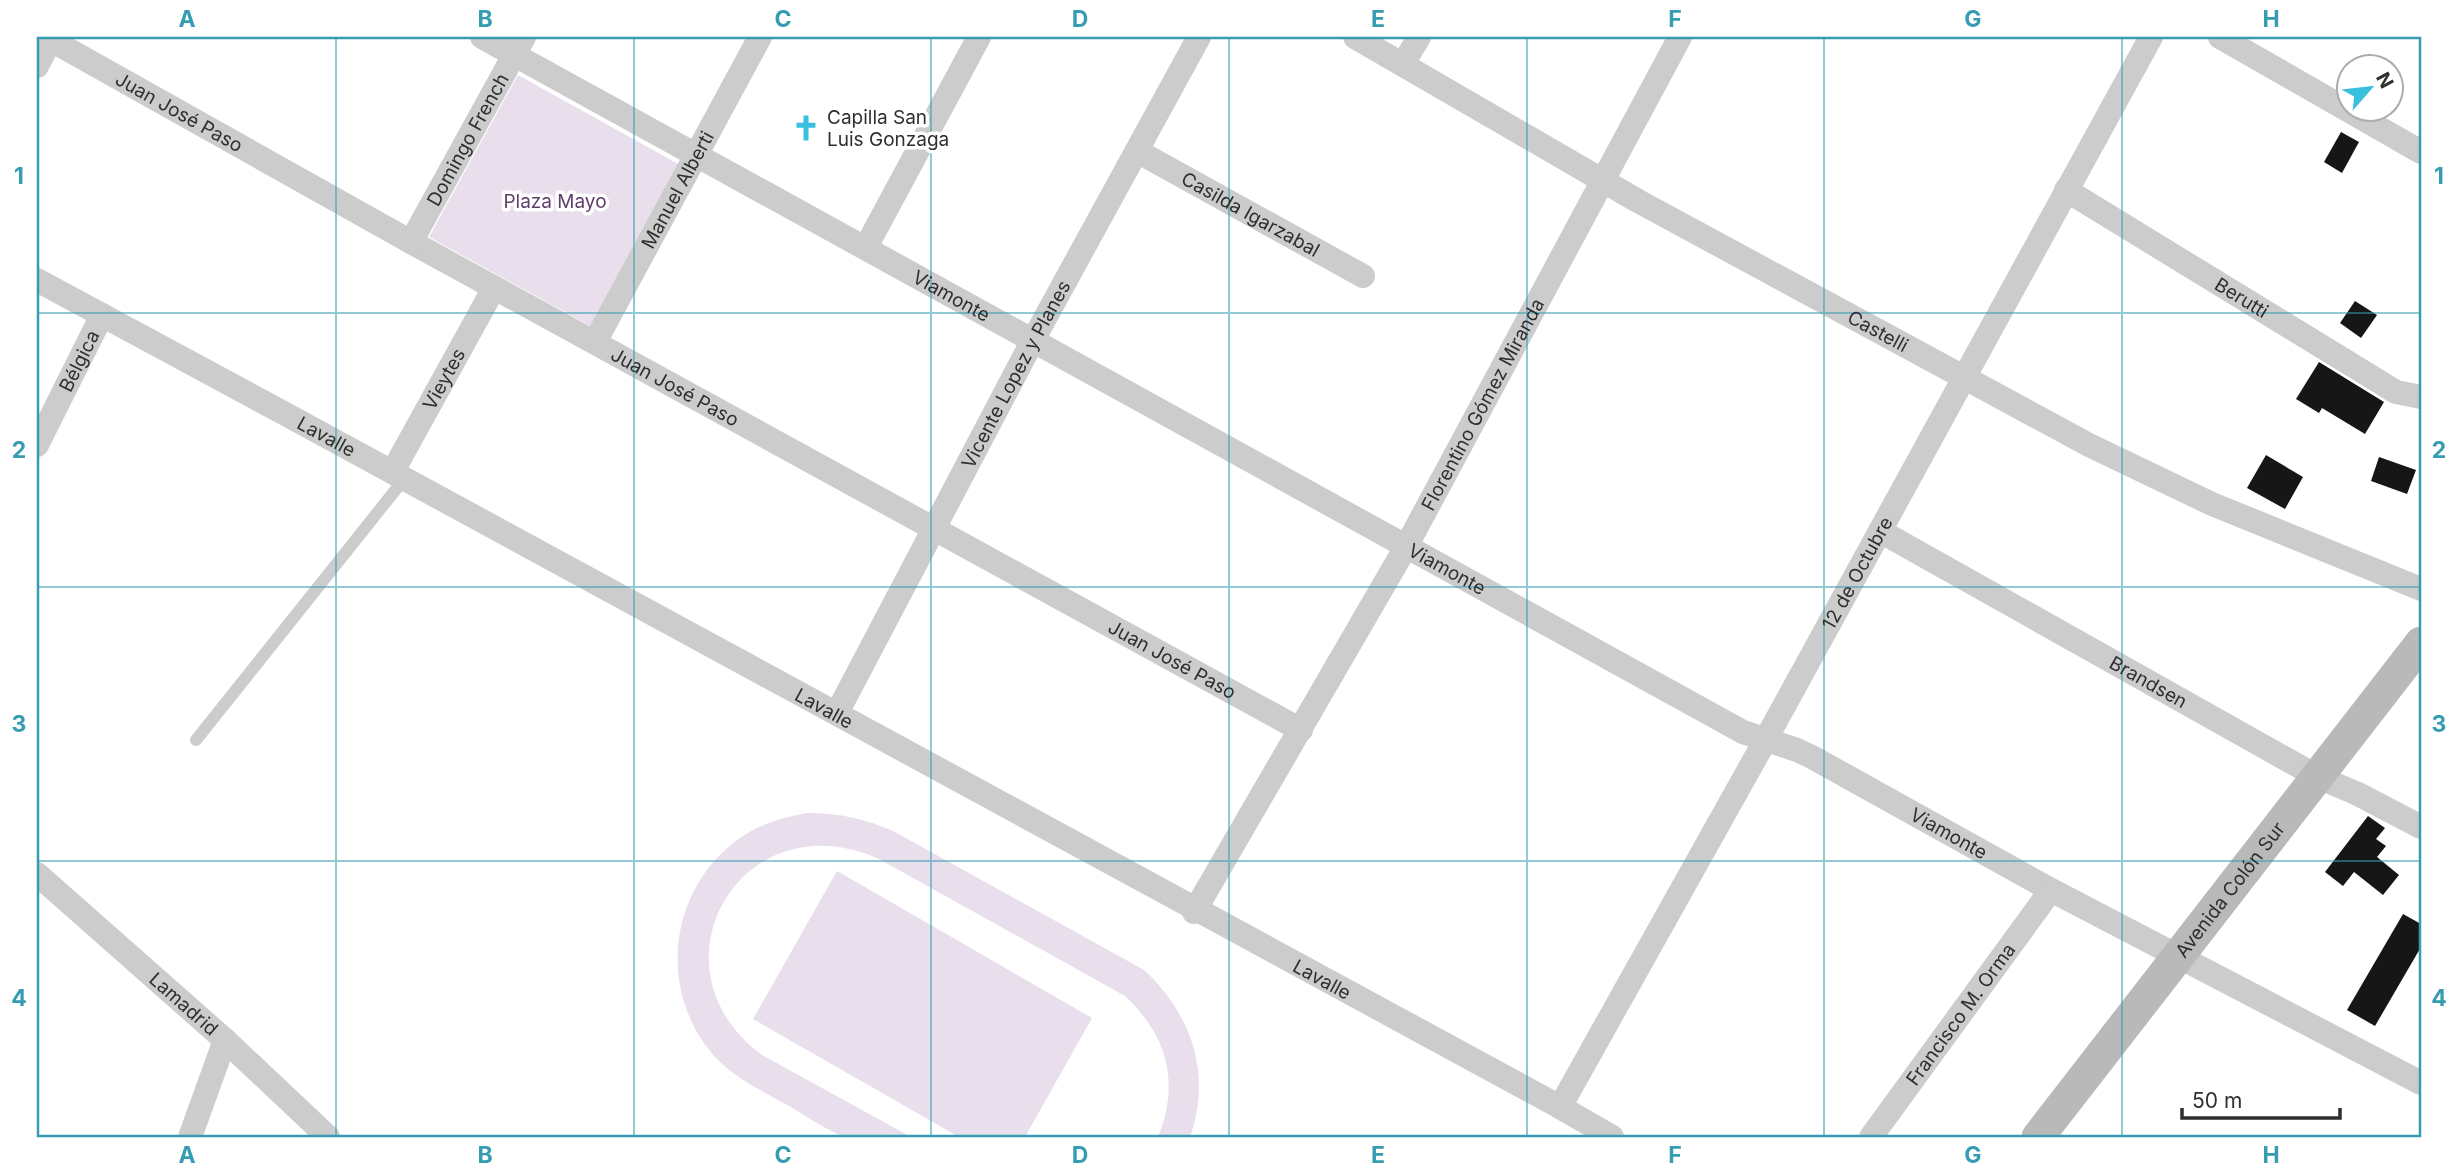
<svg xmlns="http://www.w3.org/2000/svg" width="2458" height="1174" font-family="Inter,sans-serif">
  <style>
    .green { fill: #e8deec }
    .building { fill: #161616 }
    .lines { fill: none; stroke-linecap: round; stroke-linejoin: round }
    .service { stroke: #ccc; stroke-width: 12 }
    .minor { stroke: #ccc; stroke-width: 24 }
    .secondary { stroke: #b9b9b9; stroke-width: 33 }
    .grid { fill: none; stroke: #369cb2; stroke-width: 2; stroke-opacity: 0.55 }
    .labels { text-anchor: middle; stroke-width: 7; stroke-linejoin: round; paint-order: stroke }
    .street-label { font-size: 19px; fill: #2f2f2f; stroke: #fff }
    .poi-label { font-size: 19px; fill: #2f2f2f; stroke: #fff; text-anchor: start }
    .park-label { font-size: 19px; fill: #603e6a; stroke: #fff }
    .neatline { fill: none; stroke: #369cb2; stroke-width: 2.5 }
    .grid-label { font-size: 23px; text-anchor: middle; font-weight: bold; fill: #369cb2 }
  </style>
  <rect width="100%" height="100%" fill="#fff"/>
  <g class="green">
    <polygon points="518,75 680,165 592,327 429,237"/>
    <path d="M808 813C840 813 866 819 895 832L1144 970C1192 1014 1212 1075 1190 1137H1158C1180 1083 1168 1036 1125 996L879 859C742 797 643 967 762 1055L911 1137C891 1137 867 1141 847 1137 834 1135 804 1115 791 1107 762 1091 731 1077 709 1050 656 982 672 883 743 836 763 823 785 817 808 813Z"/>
    <polygon points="837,871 1092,1018 1025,1137 959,1137 753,1019"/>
  </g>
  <g class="building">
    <polygon points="2341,132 2359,142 2342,173 2324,162"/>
    <polygon points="2355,301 2377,315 2361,338 2340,323"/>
    <polygon points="2319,362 2384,402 2365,434 2322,408 2319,413 2296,399"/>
    <polygon points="2266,455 2303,477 2285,509 2247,488"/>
    <polygon points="2379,457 2416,470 2407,494 2371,481"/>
    <polygon points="2368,816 2385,828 2376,839 2386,846 2377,857 2399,875 2383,895 2354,872 2343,886 2325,872"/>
    <polygon points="2403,914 2421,924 2421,947 2375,1026 2347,1010"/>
  </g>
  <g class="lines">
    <polyline class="service" points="196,740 405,478"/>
    <g class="minor">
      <path id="s1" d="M482 37 1743 732 1797 750 1812 757 2051 890 2421 1083"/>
      <path id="s2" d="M1355 37 1638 201 2089 445 2212 504 2421 589"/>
      <polyline points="2220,37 2421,152"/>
      <path id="s3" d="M51 40 411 242 1301 730"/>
      <polyline points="1403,64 1419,37"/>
      <polyline points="37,66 52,37"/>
      <path id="s4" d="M1137 151 1363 276"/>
      <path id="s5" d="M2066 190 2396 392 2421 397"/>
      <path id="s6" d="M411 242 524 37"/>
      <polyline points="866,247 979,37"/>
      <path id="s7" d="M37 280C546 553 1050 835 1560 1107L1612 1137"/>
      <path id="s8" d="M595 342 760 37"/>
      <path id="s9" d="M37 445 102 315"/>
      <path id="s10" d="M393 471 494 288"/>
      <path id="s11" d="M1880 531 2318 777 2358 794 2421 827"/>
      <path id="s12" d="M837 713 1032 342 1199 37"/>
      <path id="s13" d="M37 874 225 1040 328 1137"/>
      <path id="s14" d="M1194 912 1407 545 1680 37"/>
      <path id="s15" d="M1560 1107 1766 739 2151 37"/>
      <polyline points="190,1137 225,1040"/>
      <path id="s16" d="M1871 1137 2051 890"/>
    </g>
    <path class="secondary" id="s17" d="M2038 1137 2421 643"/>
  </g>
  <path class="grid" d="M336 37V1137M634 37V1137M931 37V1137M1229 37V1137M1527 37V1137M1824 37V1137M2122 37V1137M37 313H2421M37 587H2421M37 861H2421"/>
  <defs>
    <g id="church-bare" transform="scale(2.1)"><path d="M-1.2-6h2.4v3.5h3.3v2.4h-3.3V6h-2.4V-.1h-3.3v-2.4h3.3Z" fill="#39c0de" stroke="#fff" stroke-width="2.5" paint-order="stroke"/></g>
  </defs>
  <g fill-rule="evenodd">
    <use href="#church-bare" x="806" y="128"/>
  </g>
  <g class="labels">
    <g class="street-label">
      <text dy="7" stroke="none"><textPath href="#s3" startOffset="147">Juan José Paso</textPath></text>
      <text dy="7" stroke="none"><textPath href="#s6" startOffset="117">Domingo French</textPath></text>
      <text dy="7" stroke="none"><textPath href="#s8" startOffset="173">Manuel Alberti</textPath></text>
      <text dy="7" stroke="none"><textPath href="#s4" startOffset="130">Casilda Igarzabal</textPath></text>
      <text dy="7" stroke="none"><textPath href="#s1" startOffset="536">Viamonte</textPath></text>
      <text dy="7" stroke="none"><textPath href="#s5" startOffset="206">Berutti</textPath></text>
      <text dy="7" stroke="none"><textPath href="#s2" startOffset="600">Castelli</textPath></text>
      <text dy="7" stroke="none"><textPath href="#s9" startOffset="94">Bélgica</textPath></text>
      <text dy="7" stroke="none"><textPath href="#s12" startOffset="383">Vicente Lopez y Planes</textPath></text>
      <text dy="7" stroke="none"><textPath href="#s10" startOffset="105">Vieytes</textPath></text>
      <text dy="7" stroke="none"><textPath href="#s3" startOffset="714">Juan José Paso</textPath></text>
      <text dy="7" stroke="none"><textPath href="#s14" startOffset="584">Florentino Gómez Miranda</textPath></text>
      <text dy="7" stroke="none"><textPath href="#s7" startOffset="329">Lavalle</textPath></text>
      <text dy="7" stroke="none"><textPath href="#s1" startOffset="1102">Viamonte</textPath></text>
      <text dy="7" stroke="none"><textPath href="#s15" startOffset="611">12 de Octubre</textPath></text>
      <text dy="7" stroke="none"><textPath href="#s3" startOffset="1281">Juan José Paso</textPath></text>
      <text dy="7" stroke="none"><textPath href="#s11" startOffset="308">Brandsen</textPath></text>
      <text dy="7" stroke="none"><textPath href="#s7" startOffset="896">Lavalle</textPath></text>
      <text dy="7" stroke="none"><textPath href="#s1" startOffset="1670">Viamonte</textPath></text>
      <text dy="7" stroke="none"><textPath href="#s17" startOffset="313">Avenida Colón Sur</textPath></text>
      <text dy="7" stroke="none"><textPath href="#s7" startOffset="1463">Lavalle</textPath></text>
      <text dy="7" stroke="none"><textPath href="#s13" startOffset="196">Lamadrid</textPath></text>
      <text dy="7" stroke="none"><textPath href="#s16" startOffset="152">Francisco M. Orma</textPath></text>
    </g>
    <g class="poi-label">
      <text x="827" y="124">Capilla San<tspan x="827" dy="22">Luis Gonzaga</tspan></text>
    </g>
    <g class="park-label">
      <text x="555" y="208">Plaza Mayo</text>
    </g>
  </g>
  <rect width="2458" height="1174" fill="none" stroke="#ffffff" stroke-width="77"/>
  <g transform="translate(2370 88) rotate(62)"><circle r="33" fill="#ffffff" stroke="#acacac" stroke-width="2"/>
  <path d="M0-5L12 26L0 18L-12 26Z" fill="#39c0de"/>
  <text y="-10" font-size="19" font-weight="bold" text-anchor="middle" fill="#2f2f2f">N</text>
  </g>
  <path d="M2182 1108v10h158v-10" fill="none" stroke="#2f2f2f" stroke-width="3.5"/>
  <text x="2192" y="1108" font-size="21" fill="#2f2f2f" stroke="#ffffff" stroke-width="5" paint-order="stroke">50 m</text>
  <rect x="38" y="38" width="2382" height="1098" class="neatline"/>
  <g class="grid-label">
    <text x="187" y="27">A</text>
    <text x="485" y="27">B</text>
    <text x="783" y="27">C</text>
    <text x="1080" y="27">D</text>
    <text x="1378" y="27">E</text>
    <text x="1675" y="27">F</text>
    <text x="1973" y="27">G</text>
    <text x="2271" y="27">H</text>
    <text x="19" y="184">1</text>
    <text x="2439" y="184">1</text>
    <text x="19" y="458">2</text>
    <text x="2439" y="458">2</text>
    <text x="19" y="732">3</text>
    <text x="2439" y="732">3</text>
    <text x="19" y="1006">4</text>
    <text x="2439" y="1006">4</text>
    <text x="187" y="1163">A</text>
    <text x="485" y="1163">B</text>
    <text x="783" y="1163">C</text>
    <text x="1080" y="1163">D</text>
    <text x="1378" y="1163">E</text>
    <text x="1675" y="1163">F</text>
    <text x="1973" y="1163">G</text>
    <text x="2271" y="1163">H</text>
  </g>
</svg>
